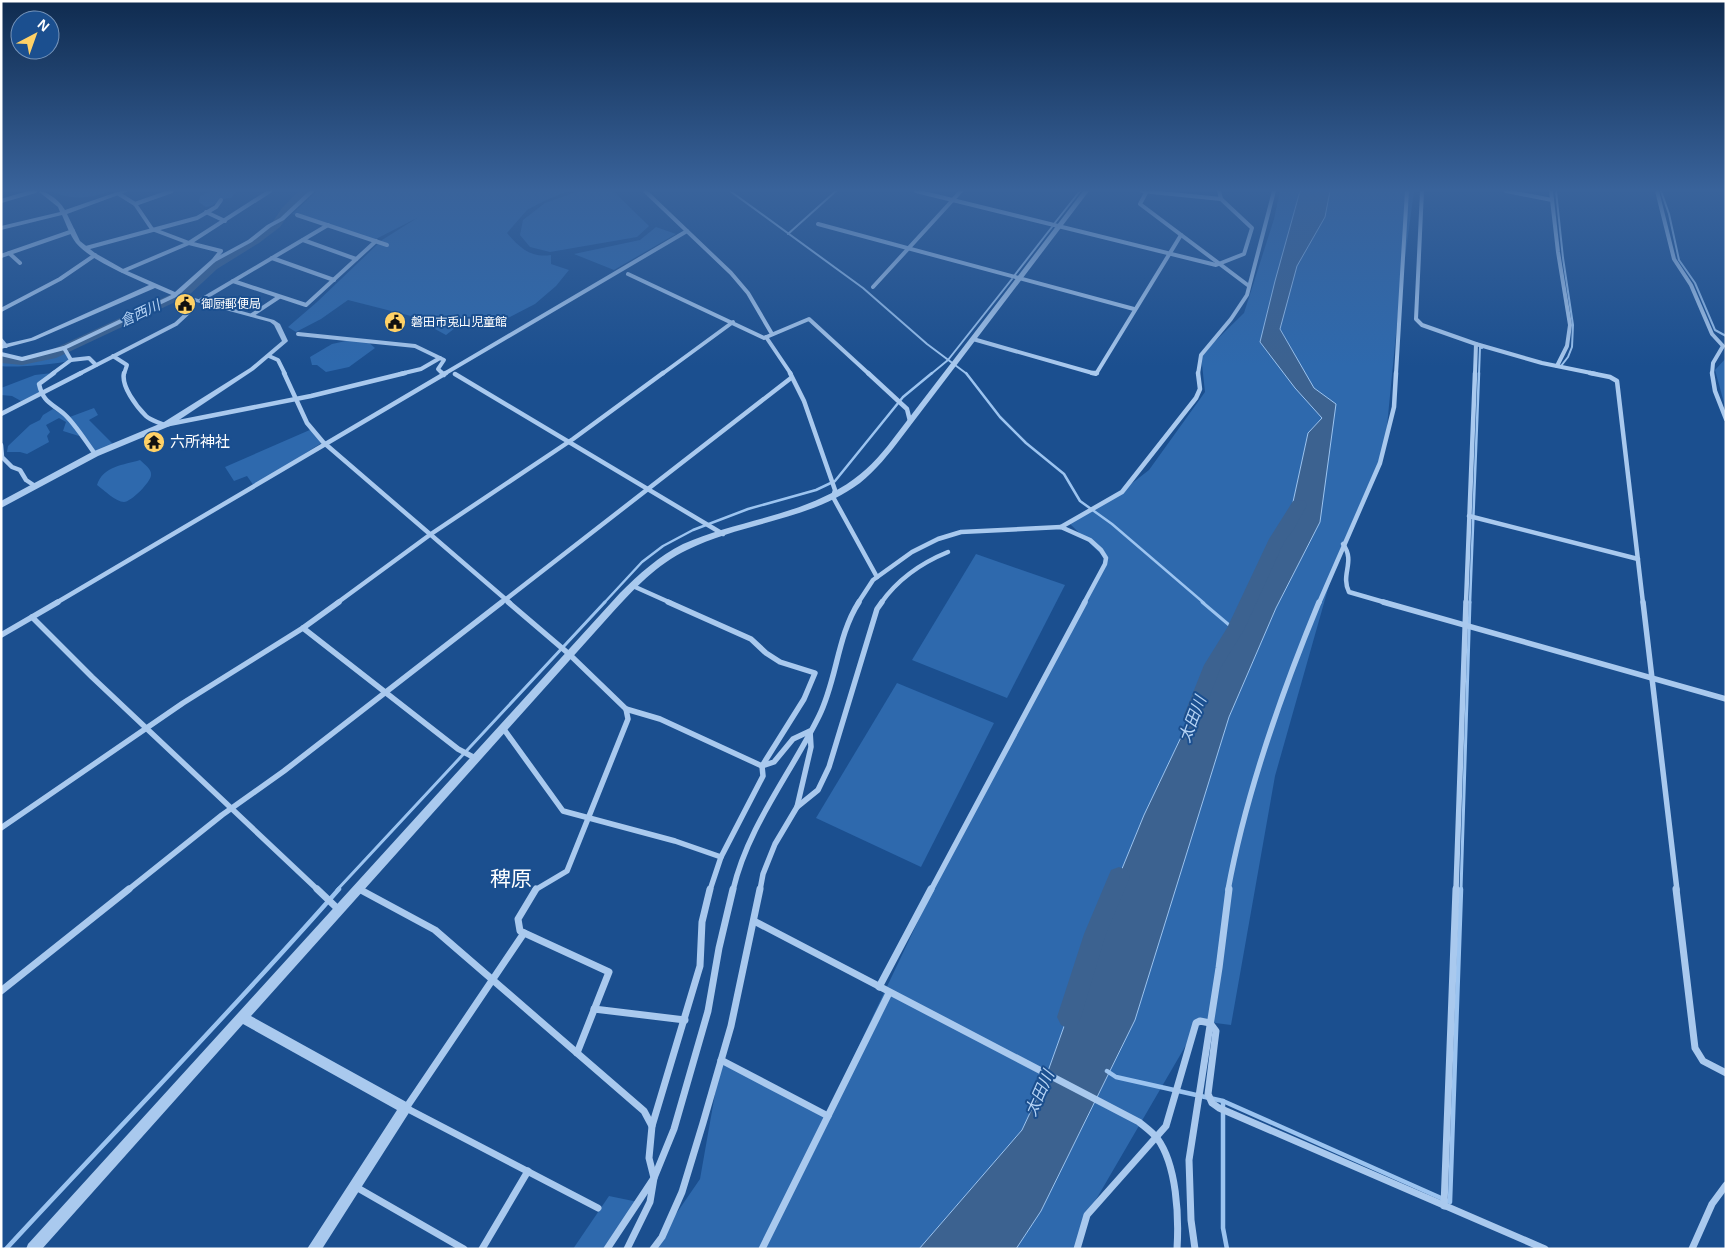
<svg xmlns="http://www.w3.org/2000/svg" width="1727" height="1250" font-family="Helvetica,'Noto Sans JP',sans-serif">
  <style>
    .green { fill: #2e69ad }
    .water { fill: #3c6290; stroke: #9cc4f0 }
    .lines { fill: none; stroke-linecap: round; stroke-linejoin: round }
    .stream-far3 { stroke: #9cc4f0; stroke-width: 2 }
    .stream-far2 { stroke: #9cc4f0; stroke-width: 2.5 }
    .stream-far1 { stroke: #9cc4f0; stroke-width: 3 }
    .stream { stroke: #9cc4f0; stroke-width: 4.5 }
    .river { fill: #3c6290; fill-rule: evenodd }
    .minor-far3 { stroke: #a9c9ee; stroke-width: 4 }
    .minor-far2 { stroke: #a9c9ee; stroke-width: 4.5 }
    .minor-far1 { stroke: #a9c9ee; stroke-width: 5.5 }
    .minor { stroke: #a9c9ee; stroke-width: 7 }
    .tertiary { fill: #a9c9ee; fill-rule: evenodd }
    .labels { text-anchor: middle; stroke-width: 4; stroke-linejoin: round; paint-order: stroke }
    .far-poi-label { font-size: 12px; fill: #fff; stroke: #1b4f8f; text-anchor: start }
    .far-water-label { font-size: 14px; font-style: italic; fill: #b5d3f5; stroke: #1b4f8f }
    .poi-label { font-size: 15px; fill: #fff; stroke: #1b4f8f; text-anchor: start }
    .water-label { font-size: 16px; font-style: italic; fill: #b5d3f5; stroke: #1b4f8f }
    .near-quarter-label { font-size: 21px; fill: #fff; stroke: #1b4f8f }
  </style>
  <rect width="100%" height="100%" fill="#1b4f8f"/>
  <g class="green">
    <path d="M52 191H111C91 198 71 201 52 191Z"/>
    <path d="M211 191H237L231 198C219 198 216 206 206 207L199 202 200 196Z"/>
    <path d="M317 191H568L544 201 527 210 507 233C520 248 531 258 551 255V264L569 270 556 286 535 304 502 321 468 318 446 335 411 316 348 300 321 319 296 332 288 327 317 302 382 240 417 218 374 240 292 214Z"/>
    <polygon points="579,191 613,191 649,226 637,237 550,252 530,247 520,235 523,220 545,203"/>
    <polygon points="1280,191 1414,191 1399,303 1385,447 1337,557 1275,776 1231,1025 1200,1021 1087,1215 1075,1249 1016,1249 1041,1211 1135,1020 1229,717 1276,608 1320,522 1322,418 1308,433 1288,525 1223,649 1144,815 1110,898 1043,1085 1022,1130 919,1249 652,1249 700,1179 721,1060 826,1115 949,856 1106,559 1069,523 1113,498 1149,470 1205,392 1201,355 1244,313 1274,219"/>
    <polygon points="656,227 676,234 614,270 574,254 640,240"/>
    <polygon points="346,341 367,341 375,348 349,367 326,372 317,365 312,365 310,357 332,344"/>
    <path d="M64 348 71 360C63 364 12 368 1 366V354L22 359Z"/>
    <polygon points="1726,358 1726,410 1715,370"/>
    <polygon points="52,373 39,384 40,393 21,401 12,396 1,395 1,388 35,375"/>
    <polygon points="94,408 98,415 89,420 115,446 95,454 78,432 79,436 63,431 66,422 59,418 46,425 50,432 47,436 49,442 27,454 20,452 7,452 8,446 30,425 40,420 43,415 53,409 67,418"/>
    <polygon points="312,429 323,442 254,486 247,476 234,481 225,467"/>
    <path d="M140 460C144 464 152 469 151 475 151 482 131 502 124 502 116 502 104 490 97 485 103 466 124 465 140 460Z"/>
    <polygon points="976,554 1065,585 1007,698 912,660"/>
    <polygon points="897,683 994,723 921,867 816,818"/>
    <polygon points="609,1196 638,1202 607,1249 573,1249"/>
  </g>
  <polygon class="water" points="1300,191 1330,191 1325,217 1297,266 1280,329 1314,388 1336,404 1320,522 1276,608 1229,717 1135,1020 1041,1211 1016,1249 919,1249 1022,1130 1043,1085 1110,898 1144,815 1223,649 1288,525 1308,433 1322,418 1295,388 1260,342 1275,281"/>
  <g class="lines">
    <g class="stream-far3">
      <polyline points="730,191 863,288 927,344 967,374"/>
      <polyline points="1556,191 1563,258 1573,325 1572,347 1568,357 1561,366"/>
      <polyline points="1661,191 1669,214 1679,260 1695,283 1715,330 1726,336"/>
      <polyline points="1054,224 1080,191"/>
      <polyline points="788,234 836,191"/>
      <polyline points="1014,276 1052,227"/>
      <polyline points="931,374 948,360 1012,279"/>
      <polyline points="1479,374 1480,347 1482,348"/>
    </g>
    <g class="stream-far2">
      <polyline points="966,373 1000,417 1026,443 1064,474 1080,501 1112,524 1204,603"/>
      <polyline points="604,603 642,562 663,546 693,530 748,509 816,490 835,481 903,397 932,373"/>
      <polyline points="1470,603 1479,373"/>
    </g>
    <g class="stream-far1">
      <polyline points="1202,602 1235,630"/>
      <polyline points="337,890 605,602"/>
      <polyline points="1461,890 1470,602"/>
    </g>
    <g class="stream">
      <polyline points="1107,1071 1116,1077 1223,1101 1450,1202 1461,889"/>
      <polyline points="1223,1101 1223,1228 1227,1249"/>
      <path d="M6 1249C117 1129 231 1012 339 889"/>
    </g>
    <g class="river">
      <polygon points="299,191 311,191 290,212 280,227 259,243 217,269 188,296 56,358 22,365 1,363 1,355 22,357 47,352 180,290 209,263 251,239 272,223 282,208"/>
      <polygon points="1299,500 1305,501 1307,505 1294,529 1284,542 1244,630 1221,667 1200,721 1193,723 1186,721 1184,715 1204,665 1227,628 1269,539 1293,501"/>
      <polygon points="1119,867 1127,870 1130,877 1106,934 1081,1017 1077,1025 1069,1029 1061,1025 1057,1017 1084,934 1111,870"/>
    </g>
    <g class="minor-far3">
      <polyline points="645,191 731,273 748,293 772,334"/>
      <polyline points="916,191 1216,265 1244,254 1252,228 1221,199 1219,191"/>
      <polyline points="1142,191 1221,199"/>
      <polyline points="1147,191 1140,204 1249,286"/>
      <polyline points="1422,191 1416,319 1422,325 1476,344 1475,374"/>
      <polyline points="1506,191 1552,200"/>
      <polyline points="1551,191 1558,252 1570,325 1567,346 1557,366"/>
      <polyline points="1657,191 1674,259 1691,285 1712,334 1723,346 1713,363 1712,374"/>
      <polyline points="119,194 135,204 152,229 189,243 221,251 213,261"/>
      <polyline points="1,201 35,191"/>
      <polyline points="135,204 172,191"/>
      <polyline points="206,212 225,221"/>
      <polyline points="297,215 387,245"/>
      <polyline points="818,224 1134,309"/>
      <polyline points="303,240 356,259"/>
      <polyline points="86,248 197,218 216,207 221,200"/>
      <polyline points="9,253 20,263"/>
      <polyline points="1,256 73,231"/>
      <polyline points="272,258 334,280"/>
      <polyline points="123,271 189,243 270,191"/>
      <polyline points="628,274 764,338 809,319 869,374"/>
      <polyline points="233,281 306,305 376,241"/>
      <polyline points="873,287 961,191"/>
      <polyline points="201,300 328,225"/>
      <polyline points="1,310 60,279 95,255"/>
      <polyline points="252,315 279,297"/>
      <polyline points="298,334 415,346 444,360 438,369 443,374"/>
      <polyline points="766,337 791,374"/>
      <polyline points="973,339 1096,374 1181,235"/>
      <polyline points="1,340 6,346"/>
      <polyline points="1476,344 1542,363 1596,374"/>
      <polyline points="1,354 22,359 64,348 176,295"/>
      <polyline points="113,356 127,365 124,374"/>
      <polyline points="269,356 278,360 285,374"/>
      <polyline points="71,360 89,358 96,365"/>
      <polyline points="52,374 71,360 64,348"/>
      <polyline points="79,374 176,324 190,311 190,304 185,297"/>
      <polyline points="400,374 421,369 440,358"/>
      <polyline points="444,374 687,231"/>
      <polyline points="662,374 733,322"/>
      <polyline points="1198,374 1201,355 1231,319 1247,295 1274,191"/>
      <polyline points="1396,374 1407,191"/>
    </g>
    <g class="minor-far2">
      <path d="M54 373 39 384C43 402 51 403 63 413 74 422 86 442 95 454"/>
      <path d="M124 373C121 386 136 406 146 416 150 420 158 422 164 425L311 396 405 373"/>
      <polyline points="284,373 307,423 323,442 510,603"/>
      <polyline points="442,373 444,375"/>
      <polyline points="790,373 804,401 835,490 833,497 877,577"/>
      <polyline points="868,373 907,409 910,421"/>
      <polyline points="1092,373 1097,373"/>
      <polyline points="1590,373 1610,377 1617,381 1643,603"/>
      <polyline points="1712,373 1715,391 1726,419"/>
      <polyline points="455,374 723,534"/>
      <polyline points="1,414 81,373"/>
      <polyline points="1,445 2,457 12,467 20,470 26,480 35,486"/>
      <polyline points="1469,516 1638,559"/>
      <polyline points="1061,527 1122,492 1196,398 1200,389 1198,373"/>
      <path d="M1343 544C1356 562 1340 574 1349 592L1387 603"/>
      <polyline points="633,586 671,603"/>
      <polyline points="56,603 446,373"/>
      <polyline points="337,603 431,534 573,439 663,373"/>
      <polyline points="501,603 791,378"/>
      <polyline points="858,603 873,580 912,552 938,539 961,532 1061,527 1090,540 1101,550 1106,558 1105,564 1084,603"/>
      <path d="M881 603C898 579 921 563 948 552"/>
      <polyline points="1319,603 1380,463 1394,407 1396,373"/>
      <polyline points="1466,603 1475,373"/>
    </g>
    <g class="minor-far1">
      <polyline points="508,602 569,654 626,709 628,719 567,871 535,890"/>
      <polyline points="668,602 751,639 766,653 780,662 815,673 804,699 762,766 763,776 721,857 710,890"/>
      <polyline points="1383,602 1726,699"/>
      <polyline points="1643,602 1677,890"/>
      <polyline points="32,617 92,677 318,890"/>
      <polyline points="303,628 458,749 475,758"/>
      <polyline points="1,635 58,602"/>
      <polyline points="626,709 660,719 762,766 774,762 793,739 810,731 811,747 797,807 775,844 763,874 760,890"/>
      <polyline points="503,728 563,811 675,841 721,857"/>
      <polyline points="797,807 818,790 829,767 877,609 882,602"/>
      <polyline points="1,828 183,703 303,628 339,602"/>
      <polyline points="359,889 361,890"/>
      <polyline points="128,890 222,815 284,771 502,602"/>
      <path d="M733 890C748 826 790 775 819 716 837 680 837 636 859 602"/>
      <polyline points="931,890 1085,602"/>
      <path d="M1228 890C1246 792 1281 694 1319 602"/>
      <polyline points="1456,890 1466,602"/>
    </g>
    <g class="minor">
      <polyline points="317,889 338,909"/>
      <polyline points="359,889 435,930 644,1111 652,1126 649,1158 654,1178 650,1202 627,1249"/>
      <polyline points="536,889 518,919 520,931 609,972 577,1053"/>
      <polyline points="1676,889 1695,1048 1703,1061 1726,1073"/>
      <path d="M754 921 1139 1122C1145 1127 1152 1132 1157 1138 1177 1165 1179 1217 1177 1249"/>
      <polyline points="524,933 406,1108 598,1208"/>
      <polyline points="879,987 931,889"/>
      <polyline points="1,991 129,889"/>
      <polyline points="594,1009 685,1020"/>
      <polyline points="721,1060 828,1116"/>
      <polyline points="652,1126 700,966 702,922 710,889"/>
      <polyline points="356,1187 464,1249"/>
      <polyline points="1444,1206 1456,889"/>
      <polyline points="482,1249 528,1171"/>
      <polyline points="607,1249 654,1178 674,1129 708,1011 719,948 733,889"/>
      <polyline points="653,1249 662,1237 682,1192 703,1123 731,1026 760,889"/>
      <polyline points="762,1249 889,993"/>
      <polyline points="1077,1249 1087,1215 1166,1126 1196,1023 1200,1021 1210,1023 1216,1031 1208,1094 1212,1103 1219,1108 1545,1249"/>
      <polyline points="1195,1249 1191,1220 1189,1160 1219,968 1229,889"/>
      <polyline points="1692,1249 1712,1204 1726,1185"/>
    </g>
    <g class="tertiary">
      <path d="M38 191C48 191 61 202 65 210L120 191H129L67 214 80 241 95 253 125 270 175 292 211 260 248 240 267 225 280 218 309 191H315L284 220 271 227 252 242 215 262 180 294 274 320 280 324 288 341 287 342 254 370 170 426 98 456 1 508V501L92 452 164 422 250 368 282 341 274 325 270 322 174 296 155 288 35 340 1 349V345L31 338 149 285C129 276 90 260 76 243 70 235 66 224 62 215L1 230V226L60 212 58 207Z"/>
      <path d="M1083 191H1089L901 438C889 454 876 470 860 483 809 521 743 522 687 550 657 564 634 589 612 613L251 1016 410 1104 412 1108 322 1249H307L397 1110 243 1024 42 1249H26L28 1244 620 593C639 574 659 556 683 544 739 519 804 516 854 479 871 467 884 451 896 435Z"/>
    </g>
  </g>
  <linearGradient id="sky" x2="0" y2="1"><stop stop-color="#0f2b4f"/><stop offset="0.52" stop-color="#39639b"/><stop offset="1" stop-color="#39639b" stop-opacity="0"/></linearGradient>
  <rect width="1727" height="366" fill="url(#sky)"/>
  <defs>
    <g id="civic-disc" transform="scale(1.125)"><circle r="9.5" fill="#ffd166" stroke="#1b4f8f"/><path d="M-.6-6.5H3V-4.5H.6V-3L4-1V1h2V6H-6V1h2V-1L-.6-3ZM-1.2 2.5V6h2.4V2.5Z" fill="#111"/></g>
    <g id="temple-disc" transform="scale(1.125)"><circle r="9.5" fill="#ffd166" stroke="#1b4f8f"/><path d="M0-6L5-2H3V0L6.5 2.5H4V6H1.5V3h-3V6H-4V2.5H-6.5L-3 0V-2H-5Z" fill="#111"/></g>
  </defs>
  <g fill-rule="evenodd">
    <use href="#civic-disc" x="185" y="304"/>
    <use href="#civic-disc" x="395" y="322"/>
    <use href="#temple-disc" x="154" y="442"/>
  </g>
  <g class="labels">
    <g class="far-poi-label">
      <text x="201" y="308">御厨郵便局</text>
      <text x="411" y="326">磐田市兎山児童館</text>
    </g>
    <g class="far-water-label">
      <text transform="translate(140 313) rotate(-25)" y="5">倉西川</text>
    </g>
    <g class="poi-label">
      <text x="170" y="447">六所神社</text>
    </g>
    <g class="water-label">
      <text transform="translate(1192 719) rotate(-69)" y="6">太田川</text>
      <text transform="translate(1039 1093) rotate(-66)" y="6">太田川</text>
    </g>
    <g class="near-quarter-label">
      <text x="511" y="886">稗原</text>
    </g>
  </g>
  <rect width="1727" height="1250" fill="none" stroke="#ffffff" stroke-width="5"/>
  <g transform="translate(35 35) rotate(41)"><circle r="24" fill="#1b4f8f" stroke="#7695bc"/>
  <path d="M0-4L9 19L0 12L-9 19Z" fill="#ffd166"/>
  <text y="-8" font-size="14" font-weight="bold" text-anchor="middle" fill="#ffffff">N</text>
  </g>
</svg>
